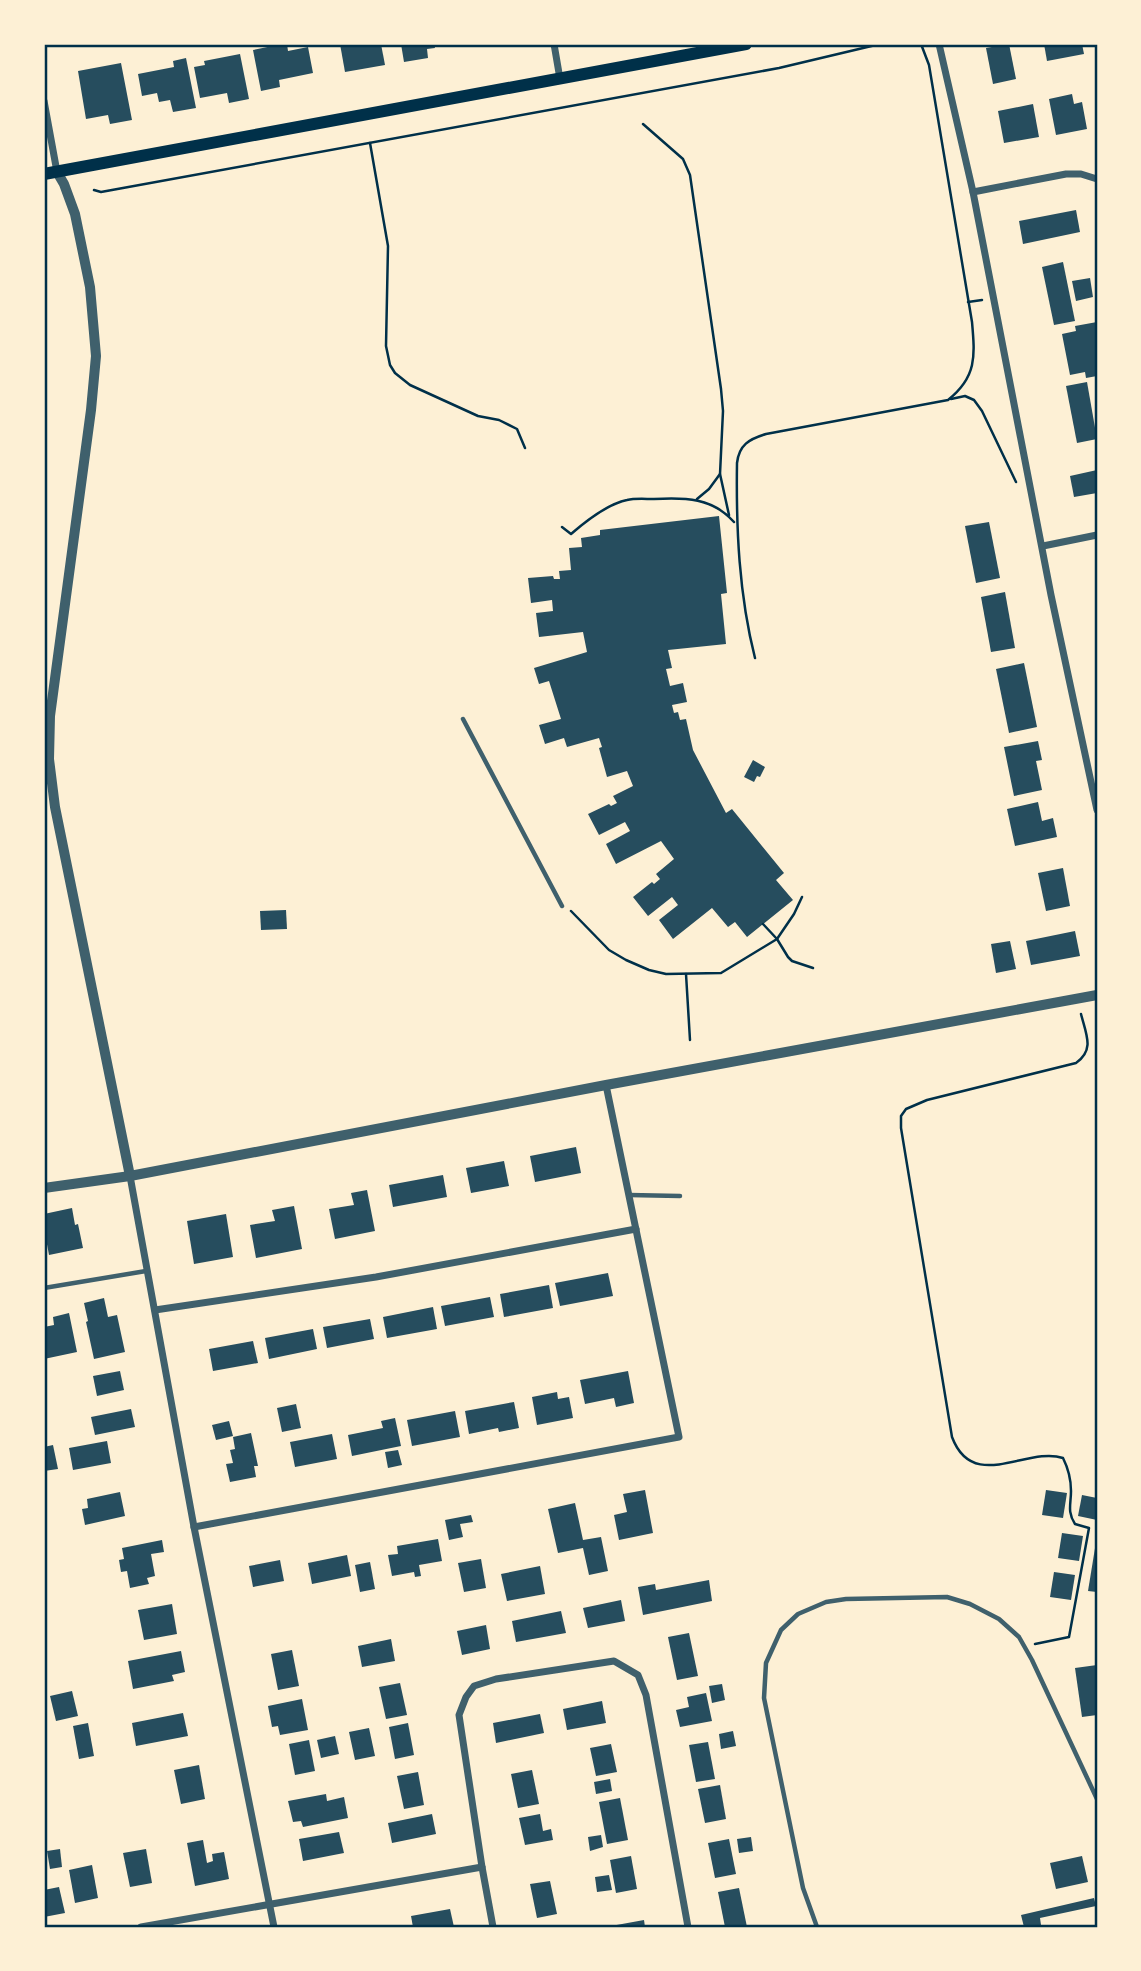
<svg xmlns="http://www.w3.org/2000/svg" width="1141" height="1971" font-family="Ubuntu,sans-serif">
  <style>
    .building { fill: #264d5e }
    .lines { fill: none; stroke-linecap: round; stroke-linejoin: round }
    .path { stroke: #003049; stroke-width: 2.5 }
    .service { stroke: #3f606c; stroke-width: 4.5 }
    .minor { stroke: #3f606c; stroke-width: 7 }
    .tertiary { stroke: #3f606c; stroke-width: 10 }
    .secondary { stroke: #003049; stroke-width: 12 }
    .neatline { fill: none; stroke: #003049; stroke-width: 2.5 }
  </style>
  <rect width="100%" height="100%" fill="#fdf0d5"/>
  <g class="building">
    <polygon points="282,44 287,44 288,51 308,47 313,73 279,80 280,87 261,91 253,50"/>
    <polygon points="340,44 381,44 385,65 345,72"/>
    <polygon points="401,44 434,44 435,48 427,49 428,58 404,62"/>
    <polygon points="1009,44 1016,79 993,84 986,48"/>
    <polygon points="1044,44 1082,44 1084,54 1047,61"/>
    <polygon points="240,54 249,99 229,103 227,93 200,98 194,67 205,65 204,61"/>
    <polygon points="186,58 196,108 173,112 170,100 159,102 157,93 142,96 138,74 174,67 173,61"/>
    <polygon points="121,63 132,120 110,124 108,115 86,119 78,71"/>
    <polygon points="1072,94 1074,104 1082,102 1087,129 1056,135 1049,99"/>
    <polygon points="1033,104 1039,137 1004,143 998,111"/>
    <polygon points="1076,210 1080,232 1023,244 1019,221"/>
    <polygon points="1063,262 1075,321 1054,325 1042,267"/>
    <polygon points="1090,278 1093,297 1076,301 1072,281"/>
    <polygon points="1097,322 1097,376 1086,378 1085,372 1070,375 1062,334 1076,331 1075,326"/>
    <polygon points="1087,382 1097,439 1077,443 1066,386"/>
    <polygon points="1097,470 1097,493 1074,497 1070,476"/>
    <polygon points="719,516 727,593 721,594 726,644 668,650 672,668 666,669 670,686 683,683 687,702 672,705 674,713 678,712 680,720 686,719 693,750 726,813 732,809 784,873 776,880 793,900 747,937 735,922 728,927 712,908 673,939 659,920 678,905 672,897 648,916 633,897 652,882 654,884 660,879 656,874 674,859 661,841 616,864 606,844 630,831 625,822 599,835 588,814 609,804 611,806 617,803 613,796 633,786 627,771 607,777 599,748 602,747 599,738 567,747 564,738 545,744 539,725 561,719 549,681 539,684 534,668 587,652 583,632 539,637 536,613 553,611 552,600 531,603 528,578 553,576 554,579 560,579 559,571 571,570 569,548 582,547 581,538 600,535 600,530"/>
    <polygon points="989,522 1000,578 976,583 965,526"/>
    <polygon points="1005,592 1015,648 991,652 981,597"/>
    <polygon points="1024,663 1037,727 1009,733 996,669"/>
    <polygon points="1038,741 1042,760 1036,761 1042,790 1014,796 1004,747"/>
    <polygon points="753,760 765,767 760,777 757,776 754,782 744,777"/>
    <polygon points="1038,802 1042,821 1053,818 1057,837 1015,846 1007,809"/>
    <polygon points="1063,868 1070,906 1046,911 1038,873"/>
    <polygon points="286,910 287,929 261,930 260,911"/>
    <polygon points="1075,931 1080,956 1031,965 1026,941"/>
    <polygon points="1010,941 1016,969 996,973 991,944"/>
    <polygon points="576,1147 581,1173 535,1182 530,1156"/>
    <polygon points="504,1161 509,1186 471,1193 466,1168"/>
    <polygon points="443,1175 447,1197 393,1207 389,1185"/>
    <polygon points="367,1190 375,1231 335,1239 329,1209 354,1205 351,1193"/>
    <polygon points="294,1206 302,1249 256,1258 250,1225 275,1221 272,1210"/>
    <polygon points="72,1208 75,1225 78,1224 83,1248 49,1255 44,1228 44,1214"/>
    <polygon points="226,1214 233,1257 194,1264 187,1221"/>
    <polygon points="608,1273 613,1296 560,1306 555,1283"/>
    <polygon points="549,1285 553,1308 504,1317 500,1294"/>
    <polygon points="490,1297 494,1317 445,1326 441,1306"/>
    <polygon points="104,1298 108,1317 117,1315 125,1352 94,1359 86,1322 88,1321 84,1303"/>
    <polygon points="433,1307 437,1329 387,1338 383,1317"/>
    <polygon points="69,1313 77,1352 44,1359 44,1327 54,1325 53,1317"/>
    <polygon points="370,1319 374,1339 327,1348 323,1327"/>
    <polygon points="313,1329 317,1349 269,1359 265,1338"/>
    <polygon points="253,1341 258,1363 213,1371 209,1349"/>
    <polygon points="120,1371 124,1390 97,1396 93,1376"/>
    <polygon points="628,1371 634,1403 616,1407 614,1398 585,1404 580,1380"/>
    <polygon points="557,1392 558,1399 569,1397 573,1418 537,1425 532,1397"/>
    <polygon points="514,1402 519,1428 499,1432 498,1428 469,1434 465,1411"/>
    <polygon points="296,1404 301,1428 282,1432 277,1408"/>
    <polygon points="131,1409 135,1427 95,1435 91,1417"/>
    <polygon points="455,1411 460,1437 412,1446 407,1420"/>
    <polygon points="395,1418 401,1446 352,1456 348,1435 383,1428 381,1421"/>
    <polygon points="229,1421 233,1436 216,1440 212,1425"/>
    <polygon points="251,1433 258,1466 254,1466 256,1477 230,1482 226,1464 233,1463 230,1450 235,1449 233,1437"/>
    <polygon points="332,1434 337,1459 295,1467 290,1442"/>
    <polygon points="107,1441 111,1463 73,1470 69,1448"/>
    <polygon points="53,1445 58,1469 44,1471 44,1447"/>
    <polygon points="398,1450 402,1465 388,1468 385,1452"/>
    <polygon points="645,1490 653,1533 619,1540 614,1515 627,1512 623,1494"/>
    <polygon points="1046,1490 1067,1493 1063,1518 1042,1515"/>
    <polygon points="120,1492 125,1516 85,1525 82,1509 88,1508 87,1499"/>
    <polygon points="1082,1495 1097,1498 1097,1520 1078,1516"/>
    <polygon points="575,1503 583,1540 601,1537 608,1571 589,1575 583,1548 558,1553 548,1509"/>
    <polygon points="471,1515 473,1522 460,1524 463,1537 449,1540 445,1520"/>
    <polygon points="1062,1533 1083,1536 1079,1561 1058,1558"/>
    <polygon points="438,1539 442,1561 419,1565 421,1576 415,1577 414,1572 392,1576 388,1555 398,1554 397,1546"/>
    <polygon points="162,1540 164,1552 151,1554 155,1576 147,1578 149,1584 130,1588 127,1571 121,1572 119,1560 124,1559 122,1548"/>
    <polygon points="1096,1542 1097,1542 1097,1592 1088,1591"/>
    <polygon points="347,1555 351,1576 312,1584 308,1563"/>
    <polygon points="481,1559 486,1588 464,1592 458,1563"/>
    <polygon points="280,1560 284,1581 253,1587 249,1566"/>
    <polygon points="370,1562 375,1589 360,1592 355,1565"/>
    <polygon points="540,1566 545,1594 507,1601 501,1574"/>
    <polygon points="1054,1572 1075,1575 1071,1600 1050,1597"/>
    <polygon points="709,1580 712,1601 643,1615 638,1587 655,1584 656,1590"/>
    <polygon points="621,1600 625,1621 588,1628 583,1608"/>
    <polygon points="172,1604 177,1634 144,1640 138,1610"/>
    <polygon points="561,1611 566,1633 516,1642 512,1621"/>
    <polygon points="486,1625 490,1649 462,1655 457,1631"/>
    <polygon points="689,1633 698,1676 677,1680 668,1637"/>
    <polygon points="391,1639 395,1661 362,1667 358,1646"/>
    <polygon points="292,1650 299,1686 278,1690 271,1654"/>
    <polygon points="181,1651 185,1672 172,1675 174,1681 133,1689 128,1661"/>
    <polygon points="1097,1665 1097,1715 1082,1717 1075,1668"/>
    <polygon points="400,1683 407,1715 386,1719 379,1687"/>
    <polygon points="722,1684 725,1700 712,1703 709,1686"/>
    <polygon points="72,1691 78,1716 56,1721 50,1696"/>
    <polygon points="706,1693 712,1721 680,1727 676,1710 689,1707 687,1697"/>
    <polygon points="302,1699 308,1730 280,1735 278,1726 272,1727 268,1706"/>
    <polygon points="602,1701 606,1723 567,1730 563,1709"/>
    <polygon points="183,1713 188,1736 136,1746 132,1723"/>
    <polygon points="540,1714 544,1733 496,1743 493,1723"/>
    <polygon points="88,1723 94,1756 79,1759 73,1726"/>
    <polygon points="408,1723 414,1755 395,1759 389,1727"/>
    <polygon points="369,1728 375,1756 355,1760 349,1732"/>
    <polygon points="733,1731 736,1746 721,1749 719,1734"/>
    <polygon points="335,1736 339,1754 321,1758 317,1740"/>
    <polygon points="309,1740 315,1771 295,1775 289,1744"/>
    <polygon points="708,1742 715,1779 696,1782 689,1745"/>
    <polygon points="611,1744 617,1772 596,1776 590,1748"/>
    <polygon points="199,1765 205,1799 181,1804 174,1770"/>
    <polygon points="532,1770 539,1804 518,1808 511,1774"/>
    <polygon points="418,1772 424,1805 404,1809 397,1776"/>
    <polygon points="610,1779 612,1791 596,1794 594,1782"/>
    <polygon points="720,1785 726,1819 705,1823 698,1789"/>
    <polygon points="326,1794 327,1801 344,1797 348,1818 303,1827 301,1821 293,1822 288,1801"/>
    <polygon points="620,1798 628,1840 607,1844 599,1802"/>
    <polygon points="432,1814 436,1834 392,1843 388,1823"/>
    <polygon points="540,1814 543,1831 551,1829 553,1840 525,1845 519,1818"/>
    <polygon points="339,1832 344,1853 303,1861 299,1839"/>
    <polygon points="601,1835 603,1847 590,1851 588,1837"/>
    <polygon points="751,1837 753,1851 739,1853 737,1839"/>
    <polygon points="729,1839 736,1874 715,1878 708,1843"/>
    <polygon points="203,1840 207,1863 213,1861 212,1854 224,1852 229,1879 195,1886 187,1843"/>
    <polygon points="60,1849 62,1867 50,1869 47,1851"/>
    <polygon points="146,1849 152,1883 130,1887 123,1853"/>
    <polygon points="631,1856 637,1889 616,1893 610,1860"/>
    <polygon points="1082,1856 1088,1882 1056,1889 1050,1863"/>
    <polygon points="92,1865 98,1898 75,1903 69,1870"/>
    <polygon points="609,1875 612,1890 597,1892 595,1877"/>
    <polygon points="550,1881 557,1914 537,1918 530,1884"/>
    <polygon points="59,1887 65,1913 44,1917 44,1890"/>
    <polygon points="739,1888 747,1927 725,1927 718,1892"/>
    <polygon points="1094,1898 1096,1906 1040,1918 1041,1925 1024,1927 1021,1915"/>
    <polygon points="450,1909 454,1927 413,1927 411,1916"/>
    <polygon points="644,1920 645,1927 611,1927 611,1926"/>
  </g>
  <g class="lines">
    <g class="path">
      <polyline points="643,124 683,159 690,175 721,389 723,411 720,474 709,489 697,499"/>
      <polyline points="370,143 388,246 386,346 390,365 395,373 410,385 478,416 499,420 517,429 525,448"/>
      <polyline points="94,190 101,192 779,68 880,44"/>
      <polyline points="968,302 982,300"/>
      <polyline points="951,399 965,396 974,400 982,411 1016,482"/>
      <polyline points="720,474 729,515"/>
      <path d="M562 527 571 534C586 521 607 504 627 500 635 498 645 499 654 499 685 497 713 498 734 522"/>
      <path d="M755 658C739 595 736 529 737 463 739 445 749 439 766 434L948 400C977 377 975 356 972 322L929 65 921 44"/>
      <polyline points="571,911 609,950 626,960 649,970 666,974 721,973 777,939 794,914 802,897"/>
      <polyline points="763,924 777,939 788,957 792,961 813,968"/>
      <polyline points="686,974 690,1040"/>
      <path d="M1035 1644 1069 1637 1089 1528 1075 1524C1067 1512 1071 1504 1071 1491 1071 1479 1068 1468 1063 1458 1027 1446 973 1493 952 1437L901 1128V1116L906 1109 927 1100 1076 1063C1095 1050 1086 1034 1081 1014"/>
    </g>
    <g class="service">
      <polyline points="463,719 562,906"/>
      <polyline points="629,1195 680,1196"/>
      <polyline points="44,1288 146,1271"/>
      <polyline points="817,1927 803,1888 764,1698 766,1663 781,1630 798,1614 826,1602 846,1599 947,1597 970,1604 999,1619 1019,1637 1032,1660 1097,1799"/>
    </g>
    <g class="minor">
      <polyline points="554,44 560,79"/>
      <polyline points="939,44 973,192 1051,595 1097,810"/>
      <polyline points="44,101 57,172"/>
      <polyline points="973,192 1066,174 1081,174 1097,179"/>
      <polyline points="1043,546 1097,535"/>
      <polyline points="130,1176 194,1527 274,1927"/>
      <polyline points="155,1310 376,1277 636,1229"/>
      <polyline points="194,1527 679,1437 606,1085"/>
      <polyline points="141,1927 482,1867"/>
      <polyline points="493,1927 482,1867 459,1715 466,1697 474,1686 496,1679 614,1661 638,1675 646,1695 688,1927"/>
    </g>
    <g class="tertiary">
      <polyline points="57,172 64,184 75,214 90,287 96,356 91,410 50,716 49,759 55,807 130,1176"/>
      <polyline points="44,1188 130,1176 606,1085 1097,995"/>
    </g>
    <polyline class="secondary" points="44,174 746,44"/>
  </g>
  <rect width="1141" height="1971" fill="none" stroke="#fdf0d5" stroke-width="91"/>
  <rect x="46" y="46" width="1050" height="1880" class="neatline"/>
</svg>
